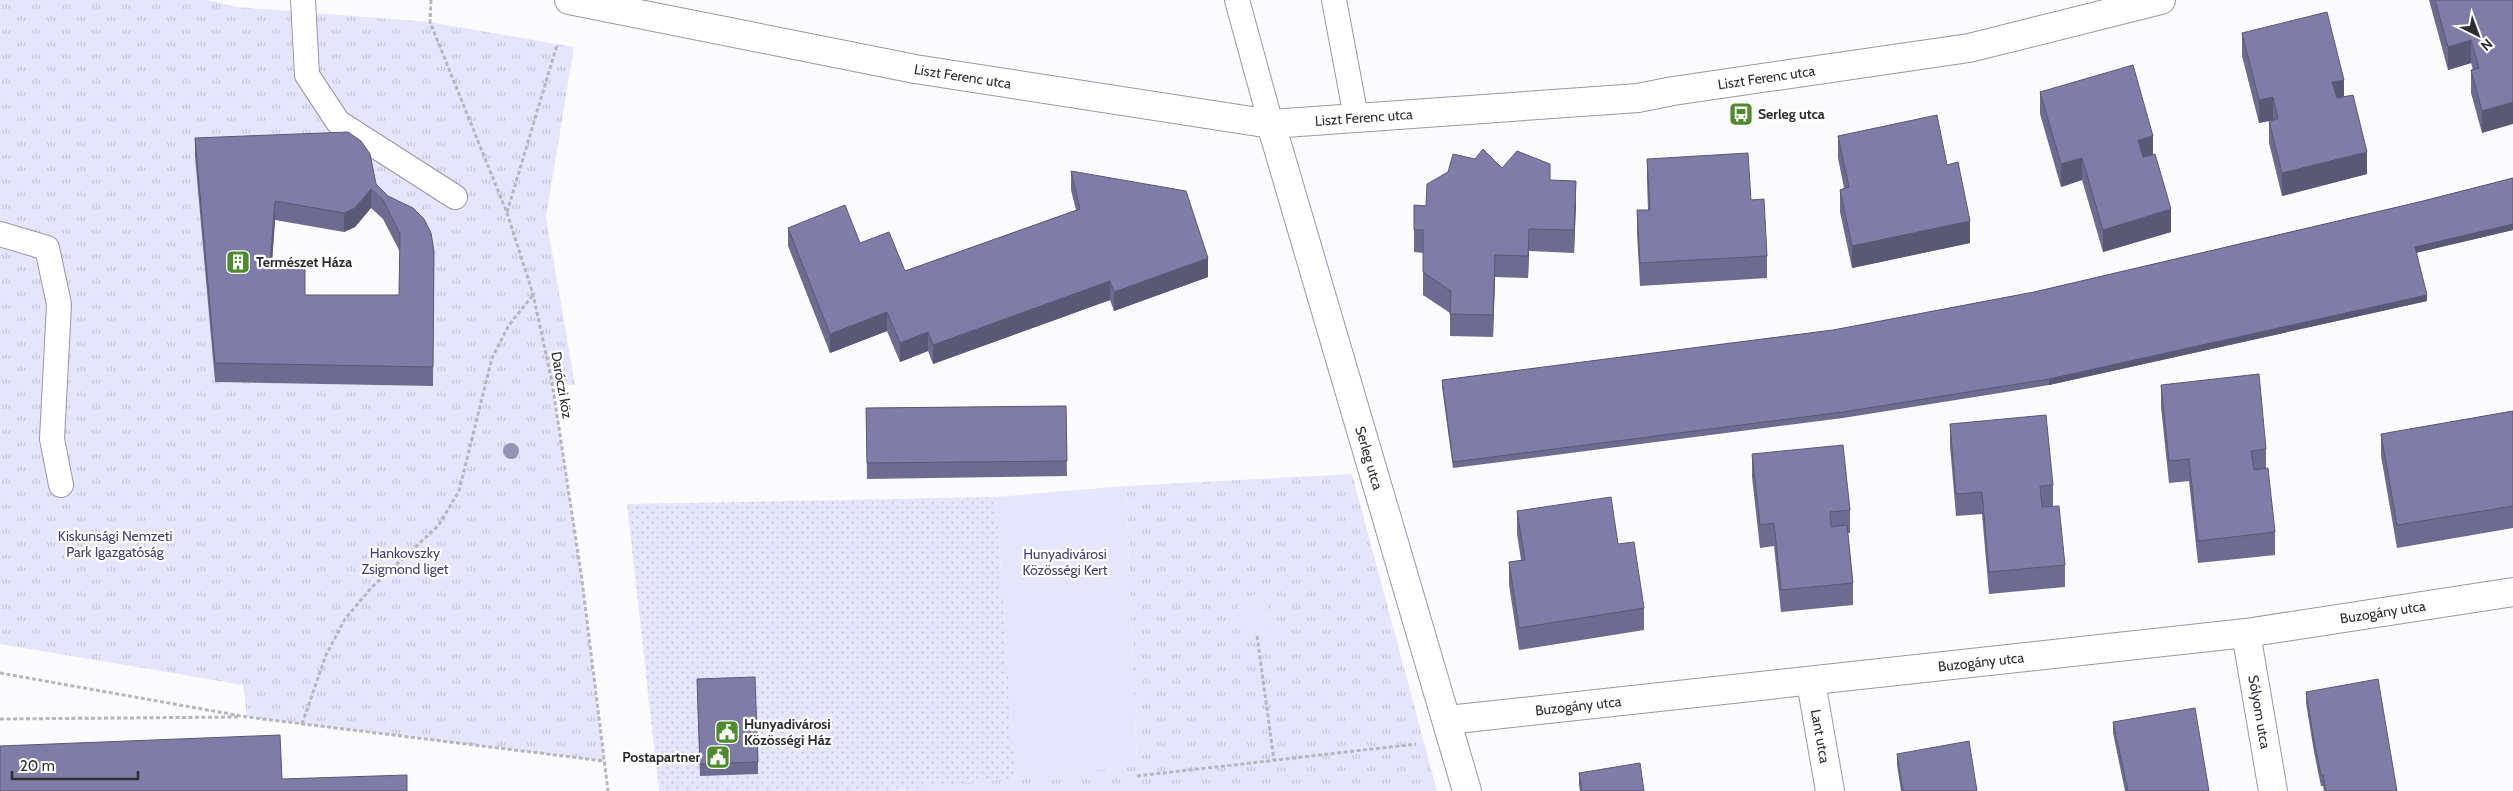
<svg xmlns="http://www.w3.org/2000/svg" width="2513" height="791" font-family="Cabin,sans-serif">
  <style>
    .grass { fill: url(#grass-dots) }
    .park { fill: url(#park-tufts); fill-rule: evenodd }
    .garden { fill: #e6e5ff }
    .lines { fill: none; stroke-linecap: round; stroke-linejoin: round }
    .lane-casing { stroke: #9897a4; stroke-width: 26 }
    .street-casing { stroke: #9897a4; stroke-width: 30 }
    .secondary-casing { stroke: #9897a4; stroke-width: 30 }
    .path { stroke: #b7b7bb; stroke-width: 3; stroke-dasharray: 4 2.5; stroke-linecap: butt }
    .lane { stroke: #fff; stroke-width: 24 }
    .street { stroke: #fff; stroke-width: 28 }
    .secondary { stroke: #fff; stroke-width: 28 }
    .tree { fill: #9692b3 }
    .wall { fill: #6d6c90; fill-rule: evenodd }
    .shaded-wall { fill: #595875 }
    .building { fill: #7f7da7; stroke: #595875; fill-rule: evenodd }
    .labels { text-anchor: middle; stroke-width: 4.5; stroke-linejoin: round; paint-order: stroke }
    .street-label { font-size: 14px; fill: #2d2c31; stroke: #fff }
    .poi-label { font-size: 14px; font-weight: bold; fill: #2d2c31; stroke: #fff; text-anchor: start }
    .park-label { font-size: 14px; fill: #433d75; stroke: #fff }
  </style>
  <defs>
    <pattern id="grass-dots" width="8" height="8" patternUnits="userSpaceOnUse" patternTransform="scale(1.25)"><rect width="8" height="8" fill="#e6e5ff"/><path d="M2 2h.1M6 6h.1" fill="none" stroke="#c6c5db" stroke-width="1.8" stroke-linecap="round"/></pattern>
    <pattern id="park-tufts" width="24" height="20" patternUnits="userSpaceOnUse" patternTransform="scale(1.25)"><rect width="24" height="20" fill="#e6e5ff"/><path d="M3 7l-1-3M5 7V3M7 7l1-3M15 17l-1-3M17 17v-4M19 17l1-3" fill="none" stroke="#c6c5db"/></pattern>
  </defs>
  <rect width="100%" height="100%" fill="#fbfbfe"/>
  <polygon class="grass" points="996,497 1015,779 887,791 659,791 627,504"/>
  <g class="park">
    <path d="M0 0H207L237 7 430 22 574 47 546 217 575 385 552 383 582 580 604 761 247 717 243 685 0 644ZM195 157 376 203 431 252 434 270 433 386 215 382Z"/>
    <polygon points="1352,474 1437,791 887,791 1137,766 1126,486"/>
  </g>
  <g class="garden">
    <polygon points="1126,486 1137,766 1015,779 996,497"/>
    <polygon points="1265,593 1271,634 1242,639 1236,598"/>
  </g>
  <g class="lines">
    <g class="lane-casing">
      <g id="lane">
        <polyline points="303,0 307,75 338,122 455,197"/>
        <polyline points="1237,0 1271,124"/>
        <polyline points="1334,0 1356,117"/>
        <polyline points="0,234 47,248 59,304 52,439 61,485"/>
      </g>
    </g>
    <g class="street-casing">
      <g id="street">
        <path id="s1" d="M1271 124 1467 791"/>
        <path id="s2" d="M2246 633 2273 791"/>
        <path id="s3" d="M1811 682 1830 791"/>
        <path id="s4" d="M1448 720 2246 633 2513 592"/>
      </g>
    </g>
    <g class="secondary-casing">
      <g id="secondary">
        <path id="s5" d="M569 0 915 69 1271 124 1638 98 1673 91 1969 48 2161 0"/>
      </g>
    </g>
    <g class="path">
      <polyline points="431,0 430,22 507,213 533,294 552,382 582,580 608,791"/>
      <polyline points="507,212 557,45"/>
      <polyline points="1257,636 1274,760"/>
      <polyline points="0,673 247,717 604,761"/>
      <polyline points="0,719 239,717"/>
      <polyline points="302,724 326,655 345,619 372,587 438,526 459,491 492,358 509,325 533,295"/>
      <polyline points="1137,776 1416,744"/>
    </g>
    <use href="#lane" class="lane"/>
    <use href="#street" class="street"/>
    <use href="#secondary" class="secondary"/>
  </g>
  <circle class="tree" cx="511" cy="451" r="8"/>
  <g class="wall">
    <polygon points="2429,0 2513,0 2482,133 2471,93 2471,70 2473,70 2471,63 2448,70"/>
    <polygon points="2242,33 2344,97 2367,174 2282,196 2269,143 2269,121 2273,120 2259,123 2242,56"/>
    <polygon points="2040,92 2153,154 2171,232 2103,252 2082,180 2061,187 2040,114"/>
    <polygon points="1838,136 1947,165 1970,243 1852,268 1840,212 1840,190 1844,188 1838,158"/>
    <path d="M195 138 376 184 434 251 433 386 215 382 195 157ZM371 208 383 219 400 252 399 295H305L272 265 275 220 344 232 355 227Z"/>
    <polygon points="1647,159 1751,200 1767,256 1767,278 1640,286 1637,233 1637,210 1648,210 1647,181"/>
    <polygon points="1502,168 1550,180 1576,203 1574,253 1529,251 1528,278 1495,277 1493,337 1450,336 1450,313 1423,295 1423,253 1414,252 1414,205 1426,206"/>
    <polygon points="1071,171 1208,277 1114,311 1110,300 933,364 928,351 900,362 887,331 830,353 788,246 788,228 860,243 905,271 1076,210 1071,190"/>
    <polygon points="2513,178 2513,230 2416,253 2427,301 2049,385 1843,418 1453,468 1442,387 1442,380 1833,330 2034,292 2419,202"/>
    <polygon points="2161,385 2266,449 2266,468 2275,532 2275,555 2198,563 2189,481 2169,483 2161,407"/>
    <polygon points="1066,406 1067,476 867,479 866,408"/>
    <polygon points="2513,411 2513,528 2397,548 2381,456 2381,434"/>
    <polygon points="1950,424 2053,485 2053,506 2065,565 2065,587 1989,594 1982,514 1956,516 1950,446"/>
    <polygon points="1752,454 1850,510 1850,533 1848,533 1853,583 1853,605 1781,612 1774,546 1760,548 1752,477"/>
    <polygon points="1517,511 1618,544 1644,608 1644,630 1519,650 1509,585 1509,562 1521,560 1517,534"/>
    <polygon points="697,690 758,762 758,774 700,776"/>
    <polygon points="2306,692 2397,791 2324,791 2323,786 2321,786 2314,752 2306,703"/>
    <polygon points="2113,722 2209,791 2125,791 2113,733"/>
    <polygon points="1897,754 1977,791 1901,791 1897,765"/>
    <polygon points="1579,773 1644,791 1580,791 1579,785"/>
  </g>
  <g class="shaded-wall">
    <polygon points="2471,40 2471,63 2448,70 2448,47"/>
    <polygon points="2344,80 2344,102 2332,105 2332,82"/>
    <polygon points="2273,97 2273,120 2259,123 2259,100"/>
    <polygon points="2513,102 2513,124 2482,133 2482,111"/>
    <polygon points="2153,136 2153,158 2138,162 2138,140"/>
    <polygon points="2367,152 2367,174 2282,196 2282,173"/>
    <polygon points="2082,158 2082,180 2061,187 2061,164"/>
    <polygon points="1576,181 1576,203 1574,253 1574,230"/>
    <polygon points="371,189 371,208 355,227 344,232 344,213"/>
    <polygon points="275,201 275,220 270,284 270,265"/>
    <polygon points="2171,209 2171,232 2103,252 2103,230"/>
    <polygon points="1970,221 1970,243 1852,268 1852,246"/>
    <polygon points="2513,224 2513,230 2415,253 2415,247"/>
    <polygon points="1529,229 1529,251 1528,278 1528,256"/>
    <polygon points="1495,255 1495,277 1493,337 1493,315"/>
    <polygon points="1208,258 1208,277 1114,311 1114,292"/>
    <polygon points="1110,281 1110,300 933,364 933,345"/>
    <polygon points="2427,295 2427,301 2049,385 2049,379"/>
    <polygon points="887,312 887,331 830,353 830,334"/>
    <polygon points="928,332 928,351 900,362 900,343"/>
  </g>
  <g class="building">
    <polygon points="2435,0 2513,0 2513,102 2482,111 2471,70 2479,68 2471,40 2448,47"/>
    <polygon points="2327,12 2344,80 2332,82 2337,98 2353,95 2367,152 2282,173 2269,121 2278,119 2273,97 2259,100 2242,33"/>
    <polygon points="2133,65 2153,136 2138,140 2143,157 2155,154 2171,209 2103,230 2082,158 2061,164 2040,92"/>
    <polygon points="1937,115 1947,165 1958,162 1970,221 1852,246 1840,190 1849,187 1838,136"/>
    <path d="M348 132 361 141 370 154 376 184 388 196 413 208 424 219 431 233 434 251 433 367 215 363 195 138ZM371 189 383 200 400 234 399 295H305V267L270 265 275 201 344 213 355 208Z"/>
    <polygon points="1483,149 1502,168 1517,151 1550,164 1550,180 1576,181 1574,230 1529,229 1528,256 1495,255 1493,315 1450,314 1451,291 1423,272 1423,230 1414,230 1414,205 1426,206 1427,184 1448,172 1453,154 1475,159"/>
    <polygon points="1748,153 1751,200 1764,199 1767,256 1640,263 1637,210 1650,210 1647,159"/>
    <polygon points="1071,171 1186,191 1208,258 1114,292 1110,281 933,345 928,332 900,343 887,312 830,334 788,228 845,205 860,243 889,232 905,271 1080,209"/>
    <polygon points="2513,178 2513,224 2415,247 2427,295 2049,379 1843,412 1453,462 1442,380 1833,330 2034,292 2419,202"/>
    <polygon points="2259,374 2266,449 2251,451 2254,470 2268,468 2275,532 2198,541 2189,459 2169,461 2161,385"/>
    <polygon points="1066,406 1067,461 867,463 866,408"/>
    <polygon points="2513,411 2513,506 2397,525 2381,434"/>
    <polygon points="2046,415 2053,485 2040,486 2042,507 2059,506 2065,565 1989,572 1982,492 1956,494 1950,424"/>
    <polygon points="1843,445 1850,510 1830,512 1831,527 1847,525 1853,583 1781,590 1774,523 1760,525 1752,454"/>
    <polygon points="1611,497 1618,544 1634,542 1644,608 1519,628 1509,562 1525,560 1517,511"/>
    <polygon points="755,677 758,762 700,764 697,679"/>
    <polygon points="2378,679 2397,791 2326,791 2323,775 2321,775 2314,741 2306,692"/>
    <polygon points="2195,708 2209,791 2128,791 2113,722"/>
    <polygon points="280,735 282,779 407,775 407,791 0,791 0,746"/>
    <polygon points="1969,741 1977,791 1903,791 1897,754"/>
    <polygon points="1640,763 1644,791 1582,791 1579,773"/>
  </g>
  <defs>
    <g id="bus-square" transform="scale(1.25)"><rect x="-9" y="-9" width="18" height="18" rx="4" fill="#4d8b2c" stroke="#fff"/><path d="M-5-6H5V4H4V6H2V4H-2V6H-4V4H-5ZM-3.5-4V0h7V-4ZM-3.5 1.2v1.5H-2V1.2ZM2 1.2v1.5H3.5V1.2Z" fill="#fff"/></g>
    <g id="building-square" transform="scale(1.25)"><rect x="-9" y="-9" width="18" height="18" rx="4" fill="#4d8b2c" stroke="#fff"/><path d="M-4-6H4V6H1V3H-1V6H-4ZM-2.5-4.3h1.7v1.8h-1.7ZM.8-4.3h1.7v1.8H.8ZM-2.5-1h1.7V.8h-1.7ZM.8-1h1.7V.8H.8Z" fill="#fff"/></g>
    <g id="civic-square" transform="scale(1.25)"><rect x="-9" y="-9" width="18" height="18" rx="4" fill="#4d8b2c" stroke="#fff"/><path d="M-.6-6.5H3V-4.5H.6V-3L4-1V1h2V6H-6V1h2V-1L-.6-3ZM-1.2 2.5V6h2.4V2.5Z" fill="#fff"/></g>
  </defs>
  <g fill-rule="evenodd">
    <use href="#bus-square" x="1741" y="114"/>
    <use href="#building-square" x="238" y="262"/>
    <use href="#civic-square" x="727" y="732"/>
    <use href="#civic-square" x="718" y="757"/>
  </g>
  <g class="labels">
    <g class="street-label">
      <text dy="5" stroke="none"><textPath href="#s5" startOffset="401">Liszt Ferenc utca</textPath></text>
      <text dy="5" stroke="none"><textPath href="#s5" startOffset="1211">Liszt Ferenc utca</textPath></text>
      <text dy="5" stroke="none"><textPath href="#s5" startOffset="806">Liszt Ferenc utca</textPath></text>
      <text transform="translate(562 385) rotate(80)" y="5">Daróczi köz</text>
      <text dy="5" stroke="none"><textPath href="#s1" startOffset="348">Serleg utca</textPath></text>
      <text dy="5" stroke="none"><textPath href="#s4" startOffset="941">Buzogány utca</textPath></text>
      <text dy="5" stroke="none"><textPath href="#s4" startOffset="536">Buzogány utca</textPath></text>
      <text dy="5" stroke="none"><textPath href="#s4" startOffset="131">Buzogány utca</textPath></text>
      <text dy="5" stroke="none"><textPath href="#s2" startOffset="80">Sólyom utca</textPath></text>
      <text dy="5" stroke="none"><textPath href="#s3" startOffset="55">Lant utca</textPath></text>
    </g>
    <g class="poi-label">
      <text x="1758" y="119">Serleg utca</text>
      <text x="256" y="267">Természet Háza</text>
      <text x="744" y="729">Hunyadivárosi<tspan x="744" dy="16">Közösségi Ház</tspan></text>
      <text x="700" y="762" text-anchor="end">Postapartner</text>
    </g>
    <g class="park-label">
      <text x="115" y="541">Kiskunsági Nemzeti<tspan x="115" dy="16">Park Igazgatóság</tspan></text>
      <text x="405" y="558">Hankovszky<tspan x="405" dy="16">Zsigmond liget</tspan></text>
      <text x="1065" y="559">Hunyadivárosi<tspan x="1065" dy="16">Közösségi Kert</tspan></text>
    </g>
  </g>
  <g transform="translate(2478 35) rotate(138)" stroke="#ffffff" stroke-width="4" paint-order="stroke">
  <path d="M0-4L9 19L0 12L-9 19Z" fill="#2d2c31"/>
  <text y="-8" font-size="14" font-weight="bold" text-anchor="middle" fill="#2d2c31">N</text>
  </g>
  <path d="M12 771v8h126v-8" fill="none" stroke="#2d2c31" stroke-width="2.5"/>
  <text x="20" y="771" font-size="15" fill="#2d2c31" stroke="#ffffff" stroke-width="4" paint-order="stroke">20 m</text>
</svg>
